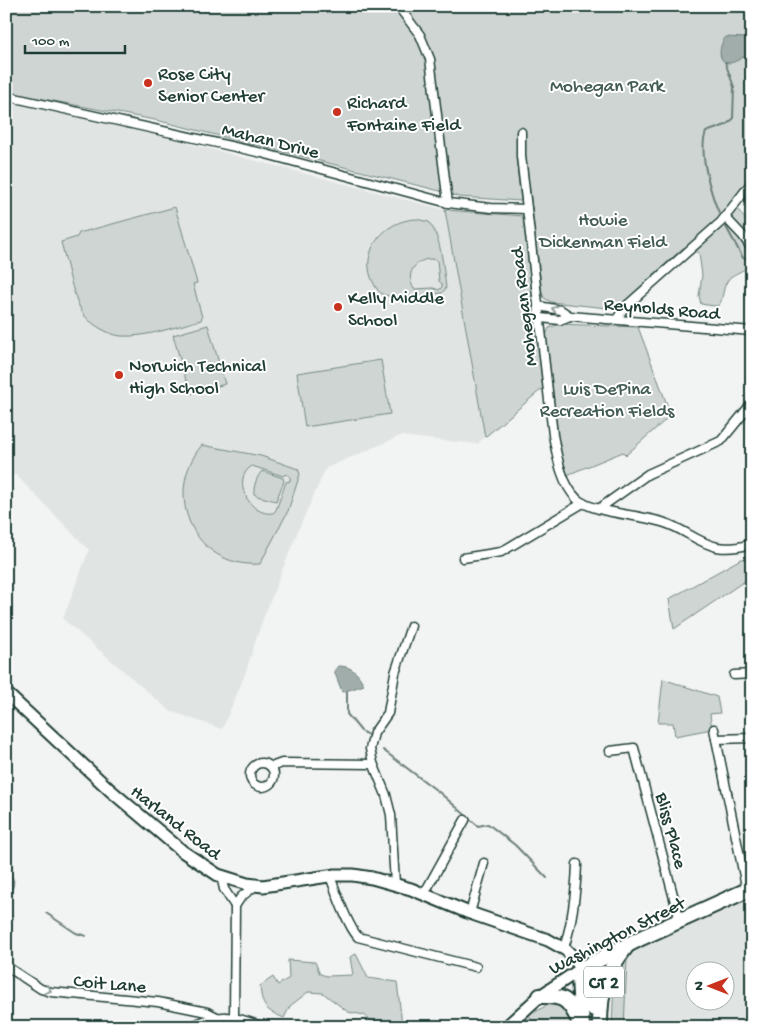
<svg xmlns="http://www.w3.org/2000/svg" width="758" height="1033" font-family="'Gochi Hand',sans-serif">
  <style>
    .built { fill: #e0e4e3; fill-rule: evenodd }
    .green { fill: #ced5d3; stroke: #768984; fill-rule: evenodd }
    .water { fill: #a1adaa; stroke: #6d807b }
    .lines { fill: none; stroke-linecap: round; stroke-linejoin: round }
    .stream { stroke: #6d807b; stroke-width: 2 }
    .street-casing { stroke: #1f3d34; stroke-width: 11 }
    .secondary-casing { stroke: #1f3d34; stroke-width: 15 }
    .highway-casing { stroke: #1f3d34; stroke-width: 18 }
    .street { stroke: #fff; stroke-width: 8 }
    .secondary { stroke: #fff; stroke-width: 11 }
    .highway { stroke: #fff; stroke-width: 14 }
    .oneway { stroke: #8f9e9a }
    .poi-dot { fill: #c8321e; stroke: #fff; stroke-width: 2 }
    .labels { text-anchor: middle; stroke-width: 4; stroke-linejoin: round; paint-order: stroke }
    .shield { fill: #fff; stroke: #627771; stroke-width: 1 }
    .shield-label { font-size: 18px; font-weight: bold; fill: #1f3d34 }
    .poi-label { font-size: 19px; fill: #1f3d34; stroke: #fff; text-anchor: start }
    .park-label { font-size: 19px; fill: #425b54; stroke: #fff }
    .street-label { font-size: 19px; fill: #1f3d34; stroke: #fff }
  </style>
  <rect width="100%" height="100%" fill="#f2f3f3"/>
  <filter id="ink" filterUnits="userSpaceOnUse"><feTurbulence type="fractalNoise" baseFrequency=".02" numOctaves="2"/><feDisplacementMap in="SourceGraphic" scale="10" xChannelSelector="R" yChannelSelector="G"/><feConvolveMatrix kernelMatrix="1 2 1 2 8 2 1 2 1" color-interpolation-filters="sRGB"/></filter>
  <g filter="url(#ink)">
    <g class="built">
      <polygon points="6,101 164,137 445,210 485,437 477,444 400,436 326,468 299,528 261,624 244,677 222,729 170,711 63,619 89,550 16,475 6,474"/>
      <path d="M752 896V1027H624L626 958 650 941ZM696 970H726V1000H696Z"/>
    </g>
    <g class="green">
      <path d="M6 6H752V172L739 192 735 201C736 211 745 216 748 225 751 232 747 241 748 249 749 253 751 252 752 256 755 270 734 271 728 280 722 288 724 298 719 305L714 306 701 304 699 296 702 275 699 253 691 249 683 248 616 309 551 302 544 298 542 293 526 158H516L521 201 459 197 444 192 160 121 6 92Z"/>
      <path d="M175 207 197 283 193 284 202 317 201 320C178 326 144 338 121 336 109 335 88 323 82 312 72 294 67 263 61 242L77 237 79 233Z"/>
      <polygon points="445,210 523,216 543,388 485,437"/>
      <path d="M416 219 429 222C442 239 443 267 446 288L442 293C427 294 397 299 384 295 379 293 376 288 374 284 357 253 384 220 416 219ZM430 259 437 260 439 281 442 284V287L439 290 433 288 414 289C405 275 414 260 430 259Z"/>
      <polygon points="559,324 638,327 671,415 626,455 623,452 567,475 559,446 546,335 549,328"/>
      <polygon points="208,325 225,384 190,394 173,335"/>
      <polygon points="381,360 390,414 305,427 297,373"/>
      <path d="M202 445 261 456 298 469 300 474 288 511 260 564C194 569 161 494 202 445ZM252 466 283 476 286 474 290 476V481L286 482 276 510 273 513C250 517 230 479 252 466Z"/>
      <path d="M262 471 283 478 284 481 276 501 257 496 254 494C253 487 257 476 262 471Z"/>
      <polygon points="741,559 752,559 752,576 674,629 669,599"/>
      <polygon points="663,679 717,697 720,713 710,714 712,729 675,736 673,723 658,723"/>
      <path d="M356 954 368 978 397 982 402 1024 373 1022 364 1015 348 1012 323 993 308 992 290 1006 284 1018C265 1010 262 1007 260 986L273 977 278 985 289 978 288 960 315 962 320 974 327 976 353 975 350 957Z"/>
      <polygon points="627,958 624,1027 612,1027 614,978"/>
      <polygon points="553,1001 569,1011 574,1027 519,1027 534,1013"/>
      <polygon points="225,1019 257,1027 194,1027"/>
    </g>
    <g class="water">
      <path d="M726 37 745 38 752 40V51C746 55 737 62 730 63 715 63 720 42 726 37Z"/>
      <path d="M338 666C352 666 358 673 364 685L343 692 341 689 334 671Z"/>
      <polygon points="6,864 14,881 13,887 6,896"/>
    </g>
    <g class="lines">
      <g class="stream">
        <path d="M720 215C711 195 698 152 706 132L726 125 733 119 734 87 725 62"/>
        <polyline points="725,225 743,258 750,259"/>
        <polyline points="347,692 347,714 361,731 368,735"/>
        <polyline points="383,750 440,793 478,826 488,824 515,845 547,878"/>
        <polyline points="46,913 76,933 86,936"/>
      </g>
      <g class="street-casing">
        <g id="street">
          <polyline points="398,6 420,35 430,59 448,203"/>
          <polyline points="6,96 262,153 448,203 491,208 527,209"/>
          <path d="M521 132V156L553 435C557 456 561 483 577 499 592 513 644 515 665 523 684 529 698 543 717 547 728 549 741 547 752 544"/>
          <polyline points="725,217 743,236 752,249"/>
          <polyline points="538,306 561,310 570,316 752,331"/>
          <polyline points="540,318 560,320 570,316"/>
          <polyline points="617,319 624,308 721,222 752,182"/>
          <polyline points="600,508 648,474 721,441 752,403"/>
          <polyline points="463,558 501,552 583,503"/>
          <polyline points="734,675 752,674"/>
          <polyline points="714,729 747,891"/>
          <polyline points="716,739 752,738"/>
          <polyline points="610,751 634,748 680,921"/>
          <circle cx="262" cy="775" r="12"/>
          <polyline points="271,767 282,763 373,764"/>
          <polyline points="221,876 224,889 235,906"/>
          <path d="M330 876C336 892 347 925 358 937L476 967"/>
          <polyline points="395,884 391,815 386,795 373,763 370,749 374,733 388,713 395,673 411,626"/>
          <polyline points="424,894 465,820"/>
          <polyline points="470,913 484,863"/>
          <path d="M564 948C573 920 576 892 577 864"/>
          <polyline points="6,966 41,989 51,992 158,1002 207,1012 217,1017"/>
          <polyline points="234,1016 235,906 241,897 255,886"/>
          <path d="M189 1027C221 1013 231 1014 263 1027"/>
        </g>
      </g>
      <g class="secondary-casing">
        <polyline id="secondary" points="6,693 110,790 182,851 218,875 247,884 263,886 335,875 353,875 372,878 411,889 467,912 548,940 566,950 575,959 581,969 540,996 506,1027"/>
      </g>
      <g class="highway-casing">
        <g id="highway">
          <polyline points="581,969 641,938 752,888"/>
          <path d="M581 969C596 978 593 994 594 1009"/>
          <polyline points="581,969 579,978 582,1027"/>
          <path d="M540 996C564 995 569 1000 579 1021"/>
          <path d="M600 1027C600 991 604 975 626 947"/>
        </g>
      </g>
      <use href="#street" class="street"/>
      <use href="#secondary" class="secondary"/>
      <use href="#highway" class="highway"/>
    </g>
    <defs><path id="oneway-chevron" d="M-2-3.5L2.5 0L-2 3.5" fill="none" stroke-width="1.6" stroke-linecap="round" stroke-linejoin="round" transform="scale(1.25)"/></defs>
    <g class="oneway">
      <use href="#oneway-chevron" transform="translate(555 309) rotate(-167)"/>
      <use href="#oneway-chevron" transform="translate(48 990) rotate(17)"/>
    </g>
  </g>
  <g class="poi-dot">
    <circle cx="148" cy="83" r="5"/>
    <circle cx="337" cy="112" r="5"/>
    <circle cx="338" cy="307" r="5"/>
    <circle cx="119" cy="375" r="5"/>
  </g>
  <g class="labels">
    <rect class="shield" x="584" y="966.5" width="40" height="31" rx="4"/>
    <g class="shield-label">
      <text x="604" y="988">CT 2</text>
    </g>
    <g class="poi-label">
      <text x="158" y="79">Rose City<tspan x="158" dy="22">Senior Center</tspan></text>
      <text x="347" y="108">Richard<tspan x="347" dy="22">Fontaine Field</tspan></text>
      <text x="348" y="303">Kelly Middle<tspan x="348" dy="22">School</tspan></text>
      <text x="129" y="371">Norwich Technical<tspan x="129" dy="22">High School</tspan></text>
    </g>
    <g class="park-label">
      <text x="607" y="91">Mohegan Park</text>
      <text x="603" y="225">Howie<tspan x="603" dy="22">Dickenman Field</tspan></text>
      <text x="607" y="394">Luis DePina<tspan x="607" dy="22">Recreation Fields</tspan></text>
    </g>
    <g class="street-label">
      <text transform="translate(271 139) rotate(14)" y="7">Mahan Drive</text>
      <text transform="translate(522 307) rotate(-97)" y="7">Mohegan Road</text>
      <text transform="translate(662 307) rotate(5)" y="7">Reynolds Road</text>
      <text transform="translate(177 821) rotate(38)" y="7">Harland Road</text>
      <text transform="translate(673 830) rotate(75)" y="7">Bliss Place</text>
      <text transform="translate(616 934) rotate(-27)" y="7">Washington Street</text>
      <text transform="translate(110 982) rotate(5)" y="7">Coit Lane</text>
    </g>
  </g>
  <rect width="758" height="1033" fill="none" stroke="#fff" stroke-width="25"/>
  <rect x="12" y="12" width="733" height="1008" fill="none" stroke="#1f3d34" stroke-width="2" filter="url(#ink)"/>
  <g transform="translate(710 986) rotate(270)"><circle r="24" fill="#ffffff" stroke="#a5b1ae"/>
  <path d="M0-4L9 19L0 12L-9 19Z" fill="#c8321e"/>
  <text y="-8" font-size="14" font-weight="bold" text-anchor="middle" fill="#1f3d34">N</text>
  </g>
  <path d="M25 45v8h100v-8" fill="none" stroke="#1f3d34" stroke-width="2.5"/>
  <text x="32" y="45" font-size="15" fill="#1f3d34" stroke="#ffffff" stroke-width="4" paint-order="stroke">100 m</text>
</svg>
